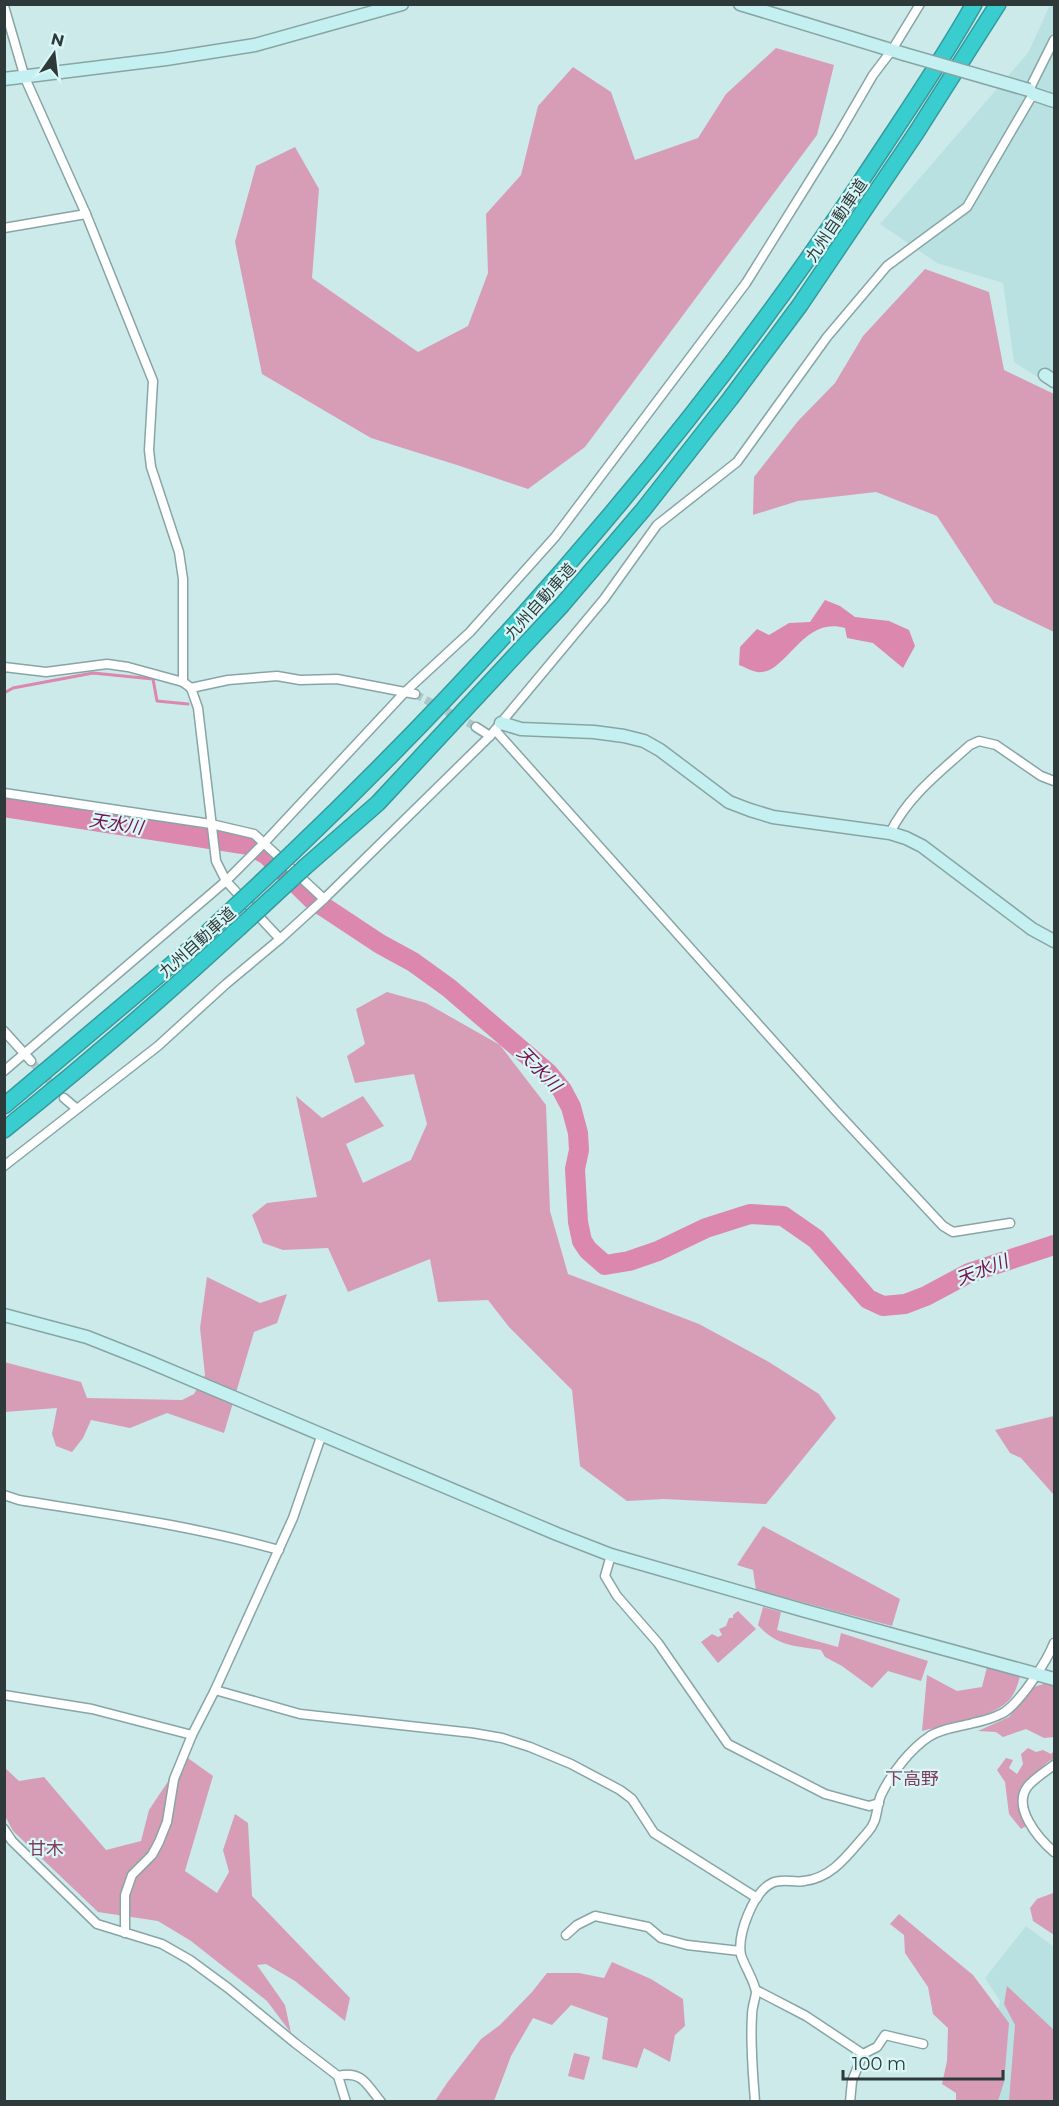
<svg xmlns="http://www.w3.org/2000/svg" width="1059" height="2106" font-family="Montserrat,'Noto Sans JP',sans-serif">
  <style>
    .built { fill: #b9e1e1 }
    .green { fill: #d79db7 }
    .water { fill: #db87ae }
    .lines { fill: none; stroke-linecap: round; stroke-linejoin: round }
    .stream { stroke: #db87ae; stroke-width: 3 }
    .river { stroke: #db87ae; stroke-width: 20 }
    .street-tunnel { stroke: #acc7c7; stroke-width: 8; stroke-dasharray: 8 4; stroke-linecap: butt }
    .street-casing { stroke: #88a5a5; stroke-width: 11 }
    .secondary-casing { stroke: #88a5a5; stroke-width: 15 }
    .highway-casing { stroke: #359a9c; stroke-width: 18 }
    .street { stroke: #fff; stroke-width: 8 }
    .secondary { stroke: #c4f0f1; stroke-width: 12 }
    .highway { stroke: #39cdd0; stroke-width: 15 }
    .secondary-bridge-casing { stroke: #88a5a5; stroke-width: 15; stroke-linecap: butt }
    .highway-bridge-casing { stroke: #359a9c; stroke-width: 18; stroke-linecap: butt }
    .secondary-bridge { stroke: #c4f0f1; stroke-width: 12 }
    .highway-bridge { stroke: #39cdd0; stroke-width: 15 }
    .labels { text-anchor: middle; stroke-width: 4.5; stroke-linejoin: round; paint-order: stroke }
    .street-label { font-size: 16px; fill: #2e3a3a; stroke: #d9f7f7 }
    .water-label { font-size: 18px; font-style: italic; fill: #75114c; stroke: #d9f7f7 }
    .neighbourhood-label { font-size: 18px; fill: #803e5f; stroke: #d9f7f7 }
  </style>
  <rect width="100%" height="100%" fill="#cceaea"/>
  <g class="built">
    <polygon points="1050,5 1054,5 1054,388 1014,362 1003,283 937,263 880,224 1028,53"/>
    <polygon points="1026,1926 1054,1947 1054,2101 977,2102 1000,2001 985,1978"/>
  </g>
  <g class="green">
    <polygon points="776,48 834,65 817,135 585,447 528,489 460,466 371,438 262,374 235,242 256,166 295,147 319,189 312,278 418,352 468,326 488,273 486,214 521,175 538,106 573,67 611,92 635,160 698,138 726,94"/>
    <polygon points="925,269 989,292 1004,370 1054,394 1054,632 994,603 937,516 876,492 798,501 753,515 754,477 798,421 835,383 863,336"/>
    <polygon points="387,992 426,1003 500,1045 546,1105 550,1211 568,1274 699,1324 769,1362 819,1394 836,1418 766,1504 664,1499 627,1501 580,1466 572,1390 509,1327 488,1300 438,1302 430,1259 348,1292 328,1248 283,1250 263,1243 252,1215 267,1203 317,1197 296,1096 322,1118 363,1096 384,1126 346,1144 363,1183 411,1160 427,1124 414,1074 355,1083 347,1056 365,1044 356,1009"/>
    <polygon points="207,1277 260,1303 287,1294 277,1323 254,1332 224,1433 167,1413 130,1428 91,1420 83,1438 72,1452 56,1446 52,1434 57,1408 5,1412 4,1362 81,1382 87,1398 182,1400 194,1394 205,1375 200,1328"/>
    <polygon points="1054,1416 1054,1495 1021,1458 1010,1453 995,1430"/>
    <polygon points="763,1526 900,1599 892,1626 756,1590 753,1570 737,1565"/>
    <path d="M763 1607 781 1612 777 1630 838 1647 841 1633 928 1661 921 1681 888 1671 872 1688 842 1666 825 1657 821 1650C795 1646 776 1646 758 1625Z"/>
    <polygon points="738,1611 756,1629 718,1663 701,1642 712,1634 718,1637 722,1635 719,1629 726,1626 729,1618 733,1618 733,1615"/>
    <path d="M987 1667 1020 1676C1018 1684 1016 1691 1011 1698 995 1718 946 1725 922 1731L927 1675 957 1691 982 1687Z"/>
    <polygon points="1050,1682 1054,1683 1054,1737 1044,1738 1026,1729 1003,1737 996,1732 978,1731 1009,1717 1034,1687"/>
    <polygon points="1028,1748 1036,1752 1043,1750 1051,1754 1054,1751 1054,1759 1049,1761 1022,1785 1018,1807 1028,1825 1021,1829 1009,1814 1005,1782 997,1770 1006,1758 1013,1760 1009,1768 1017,1774 1023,1764 1021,1754"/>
    <polygon points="185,1756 213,1776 185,1871 217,1893 229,1872 223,1850 235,1814 248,1823 252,1896 350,1998 345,2021 295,1981 266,1964 257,1965 285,2005 291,2033 267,2001 191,1941 158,1921 98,1912 13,1831 5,1816 4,1767 19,1781 44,1777 106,1850 141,1841 149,1810"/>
    <polygon points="1053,1893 1054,1896 1054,1935 1033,1921 1030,1908 1037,1899"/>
    <polygon points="899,1914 973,1975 1009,2023 1004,2082 998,2101 956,2101 956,2093 942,2084 947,2061 948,2028 933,2014 928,1987 905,1953 904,1935 890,1924"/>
    <polygon points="612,1962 651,1979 683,1999 685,2026 675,2035 670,2062 644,2048 637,2068 602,2059 608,2018 571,2005 552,2025 533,2018 511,2056 494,2101 435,2101 447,2083 481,2039 500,2025 532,1992 547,1973 579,1973 604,1978"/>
    <polygon points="1007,1986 1054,2030 1054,2101 1009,2101 1015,2025 1004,2004"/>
    <polygon points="574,2053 590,2057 584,2080 568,2076"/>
  </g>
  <path class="water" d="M825 600 840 606 855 617 889 621 909 630 915 646 903 668 873 643 847 638 845 628C802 615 786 676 757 672 751 671 745 667 739 665L740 647 757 629 769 635 789 623 810 622Z"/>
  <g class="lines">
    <polyline class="stream" points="4,693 13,688 93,673 153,679 157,701 188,704"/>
    <polyline class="river" points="4,807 249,845 267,855 312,899 380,944 413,962 449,988 548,1073 562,1090 571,1107 578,1133 579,1150 575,1169 578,1222 582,1241 588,1250 605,1265 629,1261 658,1251 706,1228 750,1214 783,1216 816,1239 868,1299 883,1306 905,1304 926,1296 969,1273 1054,1245"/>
    <g class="street-tunnel">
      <polyline points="415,694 476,727"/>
      <polyline points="31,1061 58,1091"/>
    </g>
    <g class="street-casing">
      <g id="street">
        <polyline points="4,6 25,78 86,214 153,381 149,450 151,467 179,552 183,579 183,682"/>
        <polyline points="1029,90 1054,40"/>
        <polyline points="4,228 86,214"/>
        <polyline points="4,667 46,672 107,664 128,667 183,682 191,688 198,708 216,861 226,881 280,939"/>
        <polyline points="191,688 228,680 277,676 300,680 337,679 415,694"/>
        <polyline points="476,727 490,736"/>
        <polyline points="495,730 835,1110 943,1226 953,1232 1010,1223"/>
        <polyline points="4,793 211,824 254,834 324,899"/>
        <path d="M890 833C908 796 940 772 970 745L979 741 996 745 1041 776 1054 781"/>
        <polyline points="4,1031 31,1061"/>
        <polyline points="4,1071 226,881 264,843 405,692 470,632 555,537 746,283 837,137 873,75 892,50 920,4"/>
        <polyline points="64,1098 77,1109"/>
        <polyline points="4,1166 158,1046 226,984 280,939 324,899 490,736 604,599 657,525 737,462 827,337 887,266 967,207 1033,94"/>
        <path d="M4 1495 19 1500C106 1514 194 1526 279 1550"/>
        <polyline points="611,1555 605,1576 617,1596 658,1643 728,1744 825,1794 869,1806 879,1803"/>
        <polyline points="215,1690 300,1714 473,1733 502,1738 530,1747 571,1764 620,1790 632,1799 654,1833 757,1898"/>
        <polyline points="4,1695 92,1709 192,1735"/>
        <path d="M1054 1765C1046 1771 1035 1778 1028 1786 1011 1807 1039 1839 1054 1852"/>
        <polyline points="4,1829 12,1841 97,1924 162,1944 190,1960 228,1988 295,2043 338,2076 346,2102"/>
        <polyline points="125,1933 125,1895 132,1875 152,1855 159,1842 167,1822 174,1779 192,1735 215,1690 293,1518 322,1434"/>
        <polyline points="566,1935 577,1925 595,1916 648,1927 661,1938 687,1945 740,1951"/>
        <polyline points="756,1990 806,2016 863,2054 877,2047 885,2035 923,2044"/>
        <path d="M338 2076C362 2070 367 2085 381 2102"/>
        <path d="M755 2102C753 2073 750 2044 752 2015 752 2007 755 2000 756 1993 756 1984 744 1965 741 1955 737 1935 753 1892 772 1883 782 1878 794 1883 804 1881 833 1878 849 1853 867 1833 879 1820 875 1810 881 1795 891 1774 910 1749 930 1736 943 1728 959 1727 973 1723 983 1721 995 1717 1003 1713 1020 1703 1047 1661 1054 1643"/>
        <polyline points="850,2102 852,2081 863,2054"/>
      </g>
    </g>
    <g class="secondary-casing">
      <g id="secondary">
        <polyline points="740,4 904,54"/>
        <polyline points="4,79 166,59 255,45 402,4"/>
        <polyline points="1029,90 1033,94 1054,101"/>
        <polyline points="1045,375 1054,381"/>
        <polyline points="501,723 521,729 594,732 624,736 644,741 660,750 729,802 750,810 773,817 890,833 906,838 922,846 1032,929 1054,941"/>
        <polyline points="4,1315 87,1337 145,1360 557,1534 611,1555 802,1610 1054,1679"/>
      </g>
    </g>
    <g class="highway-casing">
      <g id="highway">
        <path d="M292 853C514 641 715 406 883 148 914 101 946 54 974 4"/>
        <polyline points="305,867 378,803 562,605 643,510 730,399 800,305 916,133 998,4"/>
        <polyline points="4,1106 191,948 226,915"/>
        <path d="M4 1130C85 1065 163 998 239 928"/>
      </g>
    </g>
    <use href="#street" class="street"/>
    <use href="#secondary" class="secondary"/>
    <use href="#highway" class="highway"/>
    <g class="secondary-bridge-casing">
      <polyline id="secondary-bridge" points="904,54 1029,90"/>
    </g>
    <g class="highway-bridge-casing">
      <g id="highway-bridge">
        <polyline points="226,915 292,853"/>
        <polyline points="239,928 305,867"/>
      </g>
    </g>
    <use href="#secondary-bridge" class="secondary-bridge"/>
    <use href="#highway-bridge" class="highway-bridge"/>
  </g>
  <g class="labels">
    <g class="street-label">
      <text transform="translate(836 220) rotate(-56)" y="6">九州自動車道</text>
      <text transform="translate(540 601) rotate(-48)" y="6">九州自動車道</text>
      <text transform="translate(197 942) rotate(-42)" y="6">九州自動車道</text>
    </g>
    <g class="water-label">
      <text transform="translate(116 824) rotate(9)" y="6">天水川</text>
      <text transform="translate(539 1069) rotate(46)" y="6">天水川</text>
      <text transform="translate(982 1270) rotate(-21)" y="6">天水川</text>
    </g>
    <g class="neighbourhood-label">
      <text x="912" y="1785">下高野</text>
      <text x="46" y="1855">甘木</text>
    </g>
  </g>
  <rect width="1059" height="2106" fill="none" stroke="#2e3a3a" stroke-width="12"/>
  <g transform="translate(54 54) rotate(14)" stroke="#d9f7f7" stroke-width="4.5" paint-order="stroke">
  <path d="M0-4.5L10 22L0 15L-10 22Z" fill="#2e3a3a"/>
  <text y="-9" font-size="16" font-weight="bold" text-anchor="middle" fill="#2e3a3a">N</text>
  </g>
  <path d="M843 2070v9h160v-9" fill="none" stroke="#2e3a3a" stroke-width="3"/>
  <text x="852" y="2070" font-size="18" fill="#2e3a3a" stroke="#d9f7f7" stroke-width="4.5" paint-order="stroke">100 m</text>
</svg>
